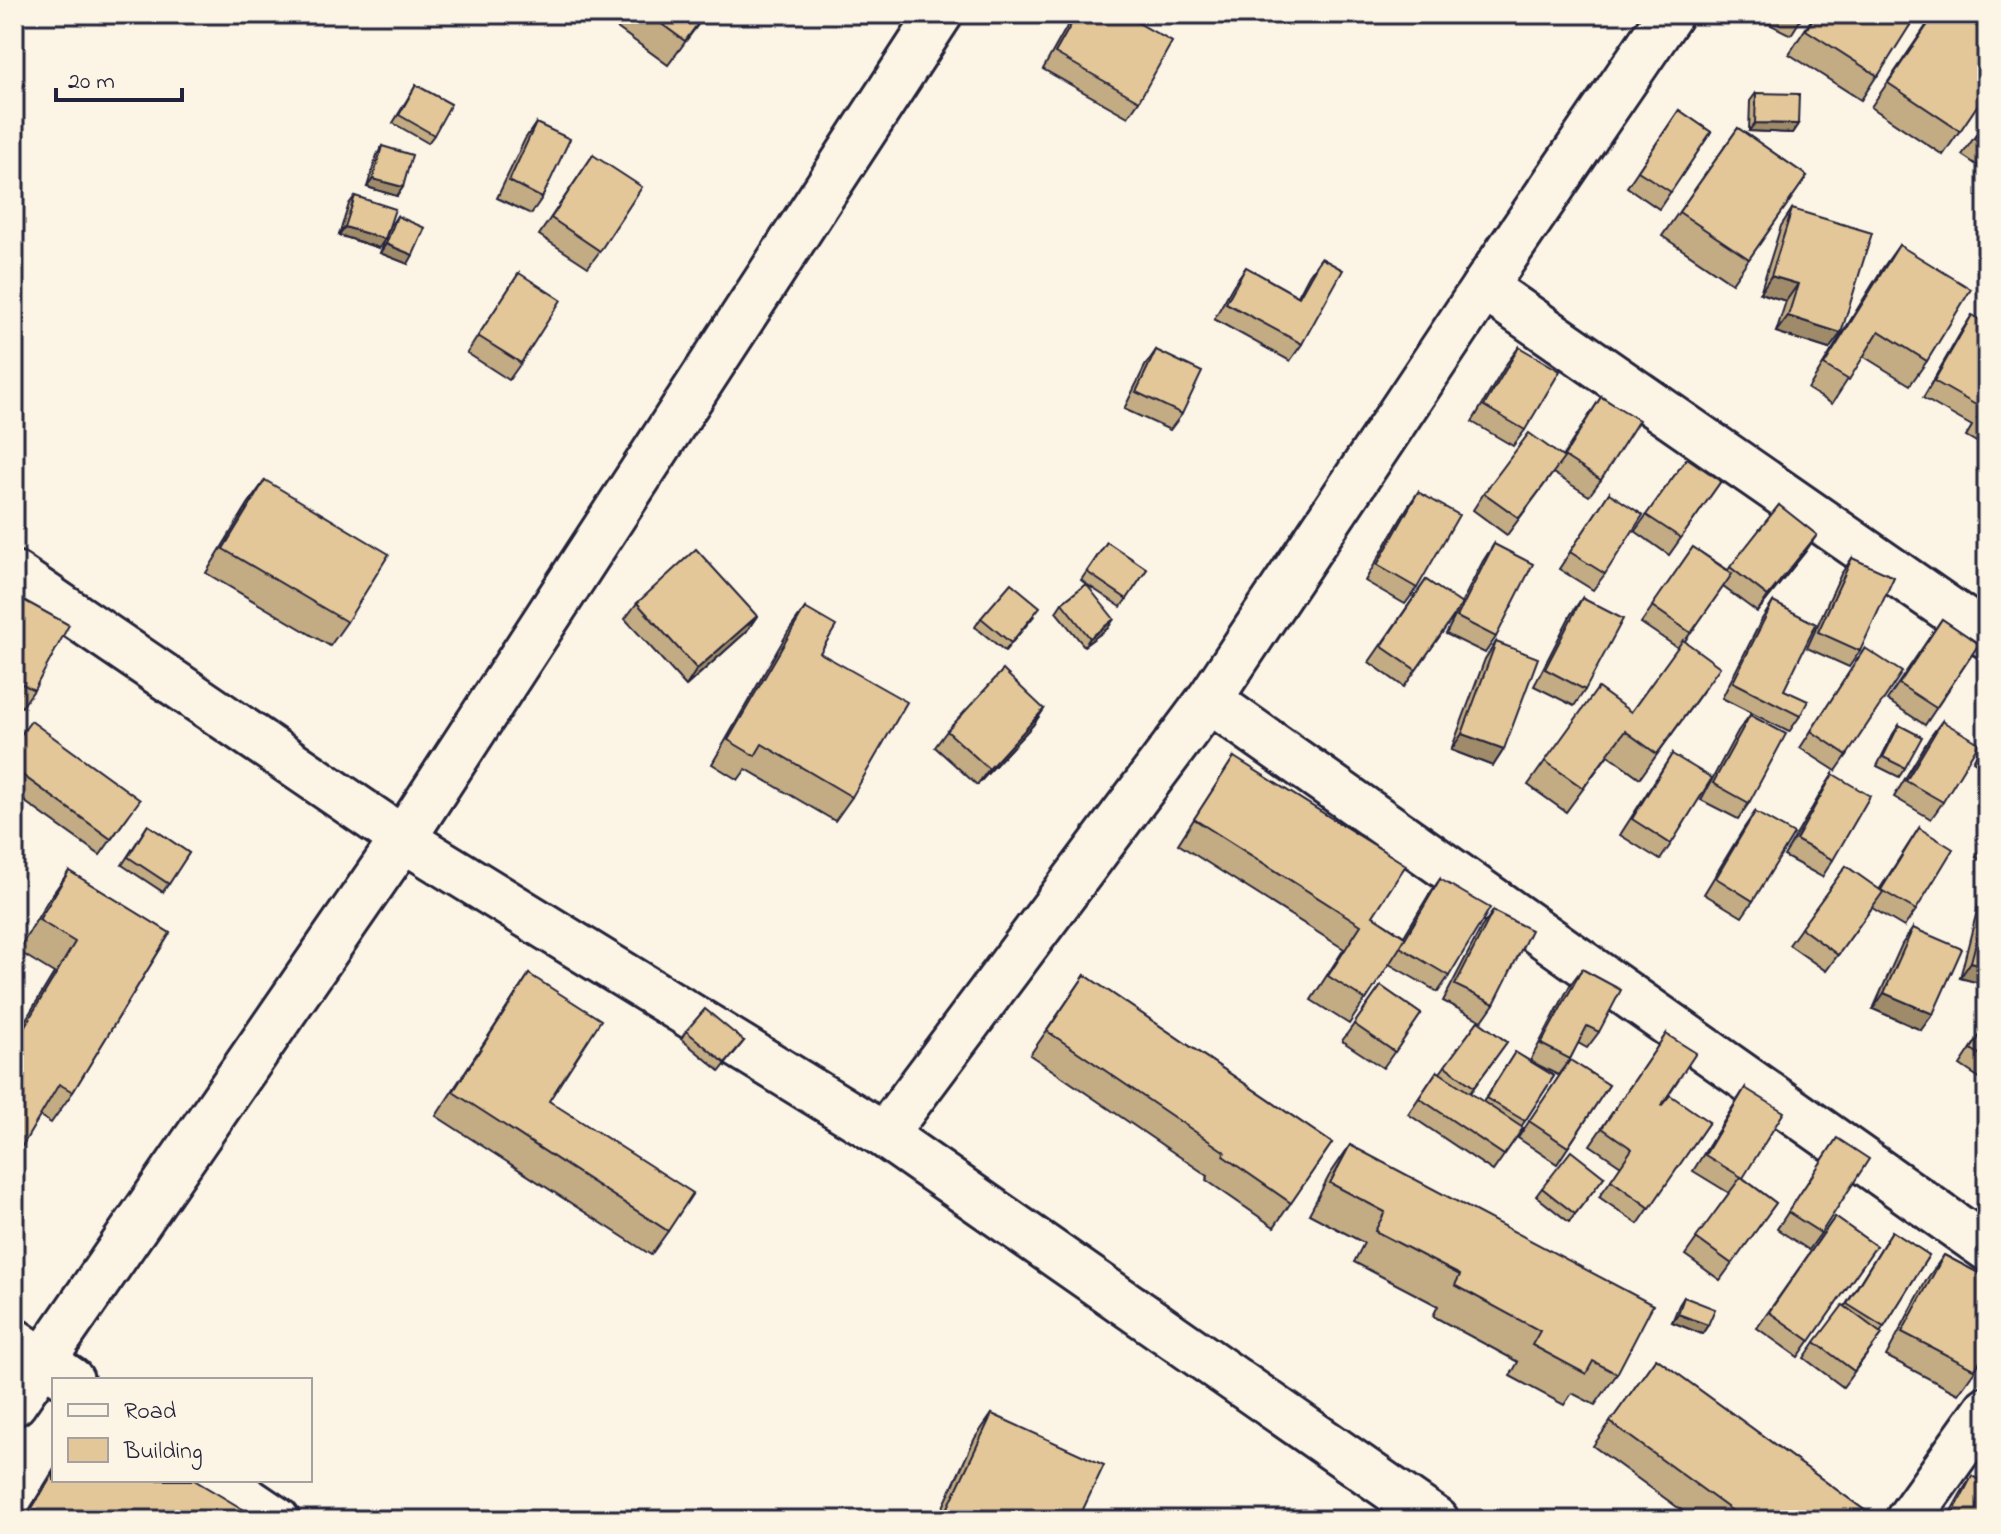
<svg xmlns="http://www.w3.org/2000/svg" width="2001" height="1534" font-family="'Indie Flower',sans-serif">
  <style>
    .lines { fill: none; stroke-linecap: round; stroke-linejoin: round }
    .minor-casing { stroke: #22223b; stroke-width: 50 }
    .minor { stroke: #fcf5e5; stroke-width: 44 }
    .wall { fill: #c3ab83; stroke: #22223b; stroke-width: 2 }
    .shaded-wall { fill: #9f8b6a; stroke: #22223b; stroke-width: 2 }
    .building { fill: #e3c798; stroke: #22223b; stroke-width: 2 }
  </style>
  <rect width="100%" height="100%" fill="#fcf5e5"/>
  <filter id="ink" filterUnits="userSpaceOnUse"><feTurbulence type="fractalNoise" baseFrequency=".0125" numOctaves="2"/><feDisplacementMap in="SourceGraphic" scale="16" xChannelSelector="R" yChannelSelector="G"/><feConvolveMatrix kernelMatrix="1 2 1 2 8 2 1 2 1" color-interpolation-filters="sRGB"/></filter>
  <g filter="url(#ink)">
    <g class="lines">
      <g class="minor-casing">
        <g id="minor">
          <polyline points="1484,287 1987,636"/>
          <polyline points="14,574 403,839 884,1135 1436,1520"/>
          <polyline points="1209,700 1987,1248"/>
          <polyline points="884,1135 1209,700 1484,287 1670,14"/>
          <polyline points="14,1341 71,1380"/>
          <polyline points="14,1403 403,839 940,14"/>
          <polyline points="218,1480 277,1520"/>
          <polyline points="1908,1520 1987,1409"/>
        </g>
      </g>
      <use href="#minor" class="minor"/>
    </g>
    <g class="wall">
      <polygon points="598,14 706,14 668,65"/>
      <polygon points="1074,14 1122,14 1139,101 1128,117 1043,69"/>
      <polygon points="1752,14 1804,14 1791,35 1751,15"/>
      <polygon points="1815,14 1917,14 1861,100 1789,54"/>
      <polygon points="1934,14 1987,91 1943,155 1871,107"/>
      <polygon points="416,85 434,135 428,143 393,123"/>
      <polygon points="1756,93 1798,124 1792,133 1749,131 1750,101"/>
      <polygon points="1679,110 1711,132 1659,209 1627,187"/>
      <polygon points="1987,119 1987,172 1962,155"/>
      <polygon points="536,123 542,198 531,214 497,198 525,139"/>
      <polygon points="1738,128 1807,176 1732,283 1662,236"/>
      <polygon points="382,146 403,187 397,196 367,187 377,155"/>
      <polygon points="593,155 600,251 588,267 539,235"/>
      <polygon points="355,196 385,239 379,248 339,235 349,204"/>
      <polygon points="1792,209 1829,349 1776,332 1786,301 1760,293 1781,226"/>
      <polygon points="397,216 408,264 380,253 391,225"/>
      <polygon points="1899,245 1927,361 1910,385 1863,356 1832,404 1808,389 1882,269"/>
      <polygon points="1321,258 1302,344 1290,361 1214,319 1234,284 1246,267 1298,296 1309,275"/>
      <polygon points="519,273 521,363 509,380 467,353"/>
      <polygon points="1987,314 1987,448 1966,436 1972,426 1923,398 1961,332 1972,315 1983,321"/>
      <polygon points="1519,347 1525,430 1513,446 1472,422 1507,363"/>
      <polygon points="1156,350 1182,414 1170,430 1124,409 1145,366"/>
      <polygon points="1601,397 1601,480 1589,496 1553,473 1507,535 1473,510 1484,493 1562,457"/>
      <polygon points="1687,458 1721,481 1669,555 1635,531"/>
      <polygon points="265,480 347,622 330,646 206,573 248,504"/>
      <polygon points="1418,492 1417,588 1405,604 1365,581 1407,508"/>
      <polygon points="1609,493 1605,574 1593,590 1559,569"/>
      <polygon points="1779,505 1806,551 1757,612 1723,587 1685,641 1703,691 1640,778 1608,755 1566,812 1528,785 1545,761 1631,712 1678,648 1641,623 1693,547 1728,570"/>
      <polygon points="1107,542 1147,569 1121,607 1086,584 1108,628 1084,646 1056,612 1062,603 1086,584 1081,580"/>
      <polygon points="1494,544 1496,637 1485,653 1446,634 1458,610 1404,687 1369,662 1426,580 1461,604 1483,561"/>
      <polygon points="1852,558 1860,651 1849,667 1807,648 1841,574"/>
      <polygon points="18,597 34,690 22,707 14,702 14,603"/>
      <polygon points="1582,598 1585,690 1574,706 1534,686 1571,614"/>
      <polygon points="1773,602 1784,690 1800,716 1789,732 1722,698 1762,619"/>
      <polygon points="637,603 757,616 746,632 686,686 625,619"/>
      <polygon points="805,608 820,653 852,797 835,821 746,769 738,780 712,764 788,632"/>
      <polygon points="1034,616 1005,651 975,627 981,618"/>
      <polygon points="1942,619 1979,644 1925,725 1887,700"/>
      <polygon points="1496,642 1504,749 1493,766 1451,750 1485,659"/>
      <polygon points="1865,648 1847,755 1836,771 1800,748"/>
      <polygon points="1044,709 1033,725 977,785 935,747 947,731"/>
      <polygon points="1750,715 1749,803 1738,819 1701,800 1738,731"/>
      <polygon points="1942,721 1943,802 1931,819 1894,797 1930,737"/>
      <polygon points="1899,725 1905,768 1899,777 1877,766 1893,734"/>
      <polygon points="1987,735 1987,769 1973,761"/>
      <polygon points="14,744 128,816 100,855 14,794"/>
      <polygon points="1672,754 1671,844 1660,860 1620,835"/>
      <polygon points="1234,757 1373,916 1404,936 1428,896 1440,879 1449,976 1438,992 1389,964 1349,1024 1311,1000 1344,949 1178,844"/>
      <polygon points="1833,774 1833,860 1822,877 1784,856 1822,791"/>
      <polygon points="1755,812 1753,901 1742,917 1704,894 1744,828"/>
      <polygon points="148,825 189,853 163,892 122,865"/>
      <polygon points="1919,828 1916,910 1904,927 1872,908 1826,971 1789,945 1846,866 1879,890"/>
      <polygon points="1987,836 1987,863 1976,857"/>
      <polygon points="69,871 170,933 73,1092 51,1123 40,1116 14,1158 14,1039 54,973 18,951 47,902"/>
      <polygon points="1987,891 1987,985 1960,978 1979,903"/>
      <polygon points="1493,911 1494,1004 1482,1021 1443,1001 1481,928"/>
      <polygon points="1913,928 1921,1030 1873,1009 1902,944"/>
      <polygon points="1582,969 1599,1032 1587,1048 1578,1043 1570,1059 1558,1075 1530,1061 1570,985"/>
      <polygon points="529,974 549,1101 668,1231 651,1255 436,1116"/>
      <polygon points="1085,975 1332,1143 1274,1227 1206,1180 1208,1176 1030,1055"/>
      <polygon points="1381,986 1421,1014 1383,1068 1342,1041"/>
      <polygon points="1478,1021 1507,1042 1470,1093 1483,1102 1515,1052 1554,1076 1521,1127 1523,1128 1493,1171 1408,1114 1437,1071 1440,1073"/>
      <polygon points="1987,1024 1987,1083 1960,1065"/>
      <polygon points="686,1031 744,1041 720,1071 681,1039"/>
      <polygon points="1666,1034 1661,1106 1709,1122 1638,1224 1599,1197 1621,1166 1590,1145"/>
      <polygon points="1570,1060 1609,1085 1557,1164 1518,1138"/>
      <polygon points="1745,1088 1743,1178 1776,1203 1720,1280 1685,1255 1729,1193 1693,1171 1734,1105"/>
      <polygon points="1837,1138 1821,1233 1809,1250 1777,1229"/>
      <polygon points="1350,1145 1617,1374 1595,1405 1572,1393 1564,1405 1510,1376 1518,1362 1433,1316 1438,1306 1354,1262 1364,1243 1309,1214 1329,1176"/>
      <polygon points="1604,1177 1569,1222 1536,1196 1542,1188"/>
      <polygon points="1835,1217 1876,1246 1798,1357 1757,1328"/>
      <polygon points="1892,1231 1929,1255 1880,1333 1882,1334 1843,1387 1804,1358 1815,1342 1845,1306"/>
      <polygon points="1944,1255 1978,1273 1987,1259 1987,1348 1975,1370 1958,1394 1886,1356 1927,1279"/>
      <polygon points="1684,1297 1708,1325 1702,1334 1672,1322 1679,1305"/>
      <polygon points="1656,1358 1878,1520 1695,1520 1593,1446"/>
      <polygon points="992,1414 1078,1520 937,1520 975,1438"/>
      <polygon points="54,1469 54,1480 254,1520 23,1520"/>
      <polygon points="1972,1476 1987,1520 1946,1520 1961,1493"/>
    </g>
    <g class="shaded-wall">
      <polygon points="1755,123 1798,124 1792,133 1749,131"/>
      <polygon points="373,179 403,187 397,196 367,187"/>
      <polygon points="345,227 385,239 379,248 339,235"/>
      <polygon points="386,244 413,255 408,264 380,253"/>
      <polygon points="1771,276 1798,284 1786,301 1760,293"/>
      <polygon points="1788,316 1841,333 1829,349 1776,332"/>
      <polygon points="1817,535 1806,551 1757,612 1768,596"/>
      <polygon points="757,616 746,632 686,686 697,669"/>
      <polygon points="1114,619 1108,628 1084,646 1090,638"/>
      <polygon points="1044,709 1033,725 977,785 989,769"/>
      <polygon points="1462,734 1504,749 1493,766 1451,750"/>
      <polygon points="1971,962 1987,966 1987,985 1960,978"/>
      <polygon points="1884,993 1933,1014 1921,1030 1873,1009"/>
      <polygon points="1678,1314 1708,1325 1702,1334 1672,1322"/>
    </g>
    <g class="building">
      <polygon points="648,14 705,14 685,41"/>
      <polygon points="1077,14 1122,14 1172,42 1139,101 1055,53"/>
      <polygon points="1794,14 1804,14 1802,18"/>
      <polygon points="1816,14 1917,14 1878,76 1806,30"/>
      <polygon points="1935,14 1959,14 1987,33 1987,91 1960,131 1888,83"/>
      <polygon points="416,85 451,104 434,135 399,115"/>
      <polygon points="1756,93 1799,94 1798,124 1755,123"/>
      <polygon points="1679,110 1711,132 1671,192 1638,171"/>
      <polygon points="1987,119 1987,148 1974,139"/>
      <polygon points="536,123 570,139 542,198 509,181"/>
      <polygon points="1738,128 1807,176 1749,259 1679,212"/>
      <polygon points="382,146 412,155 403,187 373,179"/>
      <polygon points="593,155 642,187 600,251 551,218"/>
      <polygon points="355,196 395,209 385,239 345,227"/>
      <polygon points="1792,209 1872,233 1841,333 1788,316 1798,284 1771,276"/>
      <polygon points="397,216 425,228 413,255 386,244"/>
      <polygon points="1899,245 1971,289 1927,361 1879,331 1849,380 1824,365"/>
      <polygon points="1321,258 1343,270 1302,344 1226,303 1246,267 1299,297"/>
      <polygon points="519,273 561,300 521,363 478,336"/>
      <polygon points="1972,315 1987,324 1987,425 1977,419 1983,409 1934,381"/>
      <polygon points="1519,347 1560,371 1525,430 1484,406"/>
      <polygon points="1156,350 1202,372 1182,414 1136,392"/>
      <polygon points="1601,397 1639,420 1601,480 1564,456"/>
      <polygon points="1529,433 1564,458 1519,518 1484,493"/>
      <polygon points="1687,458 1721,481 1681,538 1646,515"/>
      <polygon points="265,480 389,554 347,622 223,549"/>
      <polygon points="1418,492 1459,515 1417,588 1377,565"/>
      <polygon points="1609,493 1643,515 1605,574 1570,552"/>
      <polygon points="1779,505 1817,535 1768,596 1730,567"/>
      <polygon points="1107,542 1147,569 1127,599 1087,572"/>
      <polygon points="1494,544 1533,564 1496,637 1457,617"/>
      <polygon points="1693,547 1732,574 1691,633 1652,606"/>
      <polygon points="696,549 757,616 697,669 637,603"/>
      <polygon points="1852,558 1894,577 1860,651 1818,632"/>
      <polygon points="1426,580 1462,604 1416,670 1381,646"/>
      <polygon points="1011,583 1040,607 1011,643 981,618"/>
      <polygon points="1086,584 1114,619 1090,638 1062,603"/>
      <polygon points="18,597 69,625 34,690 14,680 14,605"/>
      <polygon points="1582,598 1623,619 1585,690 1545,669"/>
      <polygon points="1773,602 1816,624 1784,690 1808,701 1800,716 1733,682"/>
      <polygon points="805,608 836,626 820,653 907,702 852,797 762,744 755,756 728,740"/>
      <polygon points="1942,619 1979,644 1936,708 1899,684"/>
      <polygon points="1683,640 1720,667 1657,754 1625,731 1583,788 1545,761 1598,688 1631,712"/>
      <polygon points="1496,642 1538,658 1504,749 1462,734"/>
      <polygon points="1865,648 1902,672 1847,755 1811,731"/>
      <polygon points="1003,670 1044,709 989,769 947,731"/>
      <polygon points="1750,715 1786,734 1749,803 1713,783"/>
      <polygon points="31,721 140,800 111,839 18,772 14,778 14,744"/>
      <polygon points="1942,721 1979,743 1943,802 1906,781"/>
      <polygon points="1899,725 1922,737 1905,768 1883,757"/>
      <polygon points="1672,754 1712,778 1671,844 1632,819"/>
      <polygon points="1234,757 1406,865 1373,916 1406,938 1366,1000 1328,976 1361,925 1194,819"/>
      <polygon points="1833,774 1870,796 1833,860 1796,840"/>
      <polygon points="1755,812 1794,834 1753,901 1716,878"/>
      <polygon points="148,825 189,853 169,884 128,857"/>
      <polygon points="1919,828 1953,849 1916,910 1881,890"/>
      <polygon points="1846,866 1883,892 1838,955 1801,928"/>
      <polygon points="69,871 170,933 73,1092 59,1084 18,1153 14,1151 14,1044 75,942 39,920"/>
      <polygon points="1440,879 1490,908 1449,976 1400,947"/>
      <polygon points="1987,900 1987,966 1971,962"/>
      <polygon points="1493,911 1531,930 1494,1004 1455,985"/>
      <polygon points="1913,928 1962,949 1933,1014 1884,993"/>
      <polygon points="1582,969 1621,990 1599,1032 1587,1026 1570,1059 1541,1044"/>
      <polygon points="529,974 601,1020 549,1101 693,1193 668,1231 453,1092"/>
      <polygon points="1085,975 1332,1143 1291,1203 1223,1156 1225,1152 1047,1031"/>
      <polygon points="1381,986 1421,1014 1395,1052 1354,1024"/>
      <polygon points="705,1009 744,1041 725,1063 686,1031"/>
      <polygon points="1478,1021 1507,1042 1474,1087 1445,1066"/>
      <polygon points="1987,1025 1987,1059 1971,1049"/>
      <polygon points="1666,1034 1696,1053 1661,1106 1670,1095 1709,1122 1650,1208 1611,1180 1632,1149 1602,1128"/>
      <polygon points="1515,1052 1554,1076 1525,1121 1486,1098"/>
      <polygon points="1570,1060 1609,1085 1568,1147 1529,1121"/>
      <polygon points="1437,1071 1523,1128 1504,1155 1419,1098"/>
      <polygon points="1745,1088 1784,1112 1743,1178 1705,1155"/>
      <polygon points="1837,1138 1869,1159 1821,1233 1788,1212"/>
      <polygon points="1350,1145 1653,1305 1617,1374 1593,1361 1586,1374 1532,1345 1540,1331 1455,1285 1460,1275 1375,1231 1385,1212 1330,1183"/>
      <polygon points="1571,1151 1604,1177 1575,1214 1542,1188"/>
      <polygon points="1741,1177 1776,1203 1732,1264 1696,1238"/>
      <polygon points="1835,1217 1876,1246 1810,1341 1769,1312"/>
      <polygon points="1892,1231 1929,1255 1884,1327 1847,1304"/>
      <polygon points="1944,1255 1982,1275 1987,1265 1987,1348 1975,1370 1902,1332"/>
      <polygon points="1684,1297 1715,1309 1708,1325 1678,1314"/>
      <polygon points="1843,1305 1882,1334 1854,1371 1815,1342"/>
      <polygon points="1656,1358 1878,1520 1745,1520 1610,1422"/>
      <polygon points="992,1414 1104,1465 1078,1520 942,1520"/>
      <polygon points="54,1473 54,1480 194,1480 256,1517 254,1520 52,1520 32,1508"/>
      <polygon points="1972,1476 1987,1484 1987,1520 1966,1520 1953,1513"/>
    </g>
  </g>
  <rect width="2001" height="1534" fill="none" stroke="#fcf5e5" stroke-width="48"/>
  <rect x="24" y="24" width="1953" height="1486" fill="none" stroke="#22223b" stroke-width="3" filter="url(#ink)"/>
  <rect x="52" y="1378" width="260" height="104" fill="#fcf5e5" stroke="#a5a1a1" stroke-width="2"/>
  <rect x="68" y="1404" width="40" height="12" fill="#fcf5e5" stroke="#a5a1a1" stroke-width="2"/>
  <text x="124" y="1418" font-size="24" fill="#22223b">Road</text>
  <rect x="68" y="1438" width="40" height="24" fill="#e3c798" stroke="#a5a1a1" stroke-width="2"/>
  <text x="124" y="1458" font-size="24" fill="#22223b">Building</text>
  <path d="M56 88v12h126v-12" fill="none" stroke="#22223b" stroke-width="4"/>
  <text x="68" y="88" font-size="24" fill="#22223b" stroke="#fcf5e5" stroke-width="6" paint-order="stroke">20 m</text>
</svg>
